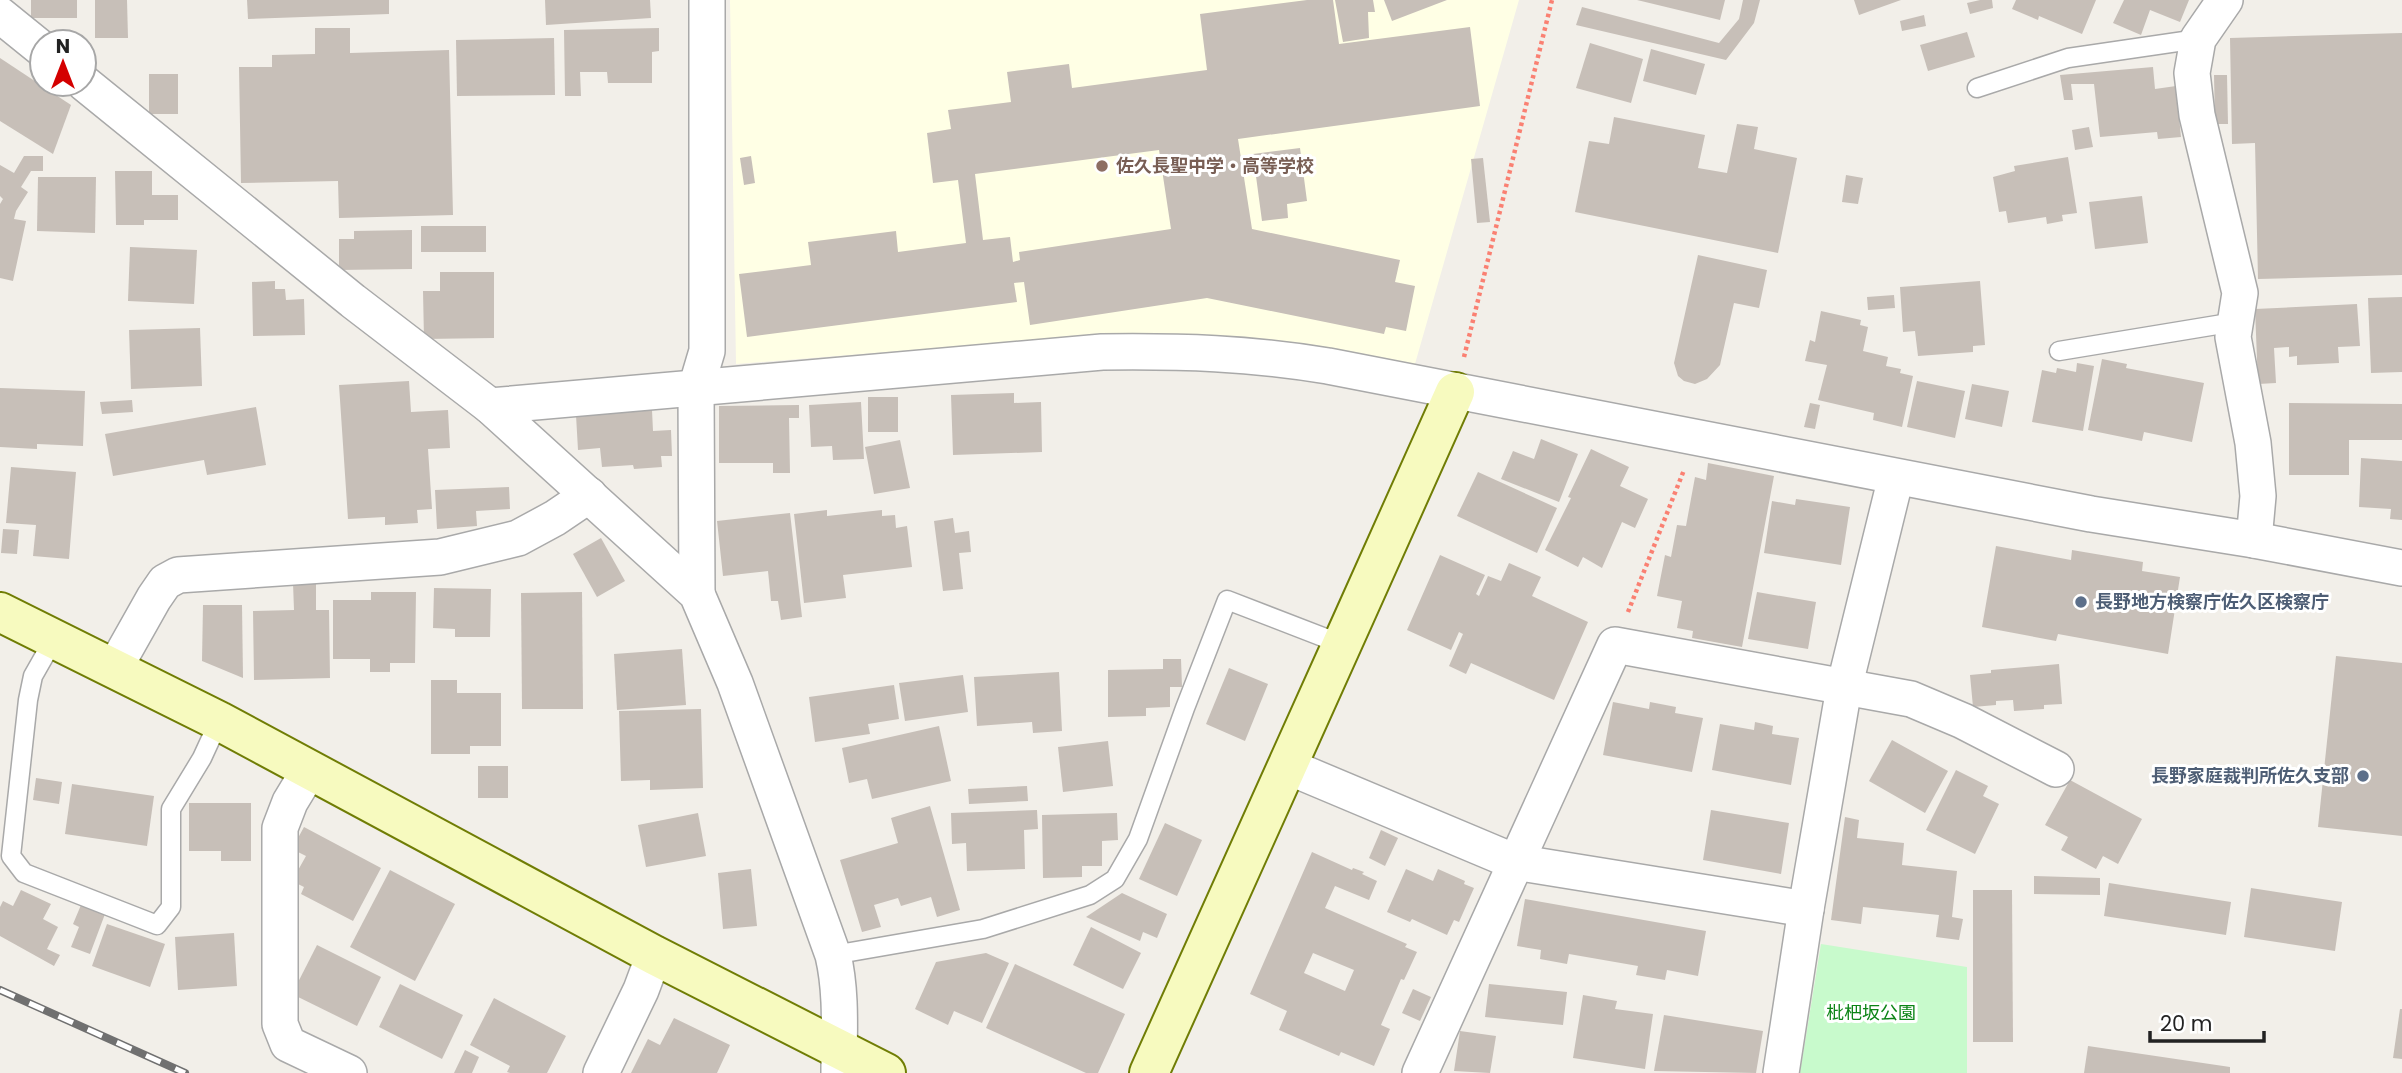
<svg xmlns="http://www.w3.org/2000/svg" width="2402" height="1073" font-family="Poppins,'Noto Sans JP',sans-serif">
  <style>
    .education { fill: #ffffe5 }
    .park { fill: #c8facc }
    .building { fill: #c7bfb8; fill-rule: evenodd }
    .lines { fill: none; stroke-linecap: round; stroke-linejoin: round }
    .lane-casing { stroke: #a9a9a9; stroke-width: 21 }
    .street-casing { stroke: #a9a9a9; stroke-width: 38 }
    .secondary-casing { stroke: #707d05; stroke-width: 42 }
    .path { stroke: #fa8072; stroke-width: 4.5; stroke-dasharray: 3.5 3.5; stroke-linecap: butt }
    .lane { stroke: #fff; stroke-width: 18 }
    .street { stroke: #fff; stroke-width: 35 }
    .secondary { stroke: #f7fabf; stroke-width: 38 }
    .rail-casing { stroke: #707070; stroke-width: 8 }
    .rail { stroke: #fff; stroke-width: 5; stroke-dasharray: 16; stroke-linecap: butt }
    .education-dot { fill: #8d6e63; stroke: #fff; stroke-width: 2.5 }
    .service-dot { fill: #5c6f8a; stroke: #fff; stroke-width: 2.5 }
    .labels { text-anchor: middle; stroke-width: 6; stroke-linejoin: round; paint-order: stroke }
    .education-label { font-size: 18px; font-weight: bold; fill: #785e54; stroke: #fff; text-anchor: start }
    .service-label { font-size: 18px; font-weight: bold; fill: #4e5e75; stroke: #fff; text-anchor: start }
    .park-label { font-size: 18px; fill: #0c8416; stroke: #fff }
  </style>
  <rect width="100%" height="100%" fill="#f2efe9"/>
  <polygon class="education" points="730,0 1519,0 1415,364 1225,337 1123,333 736,364"/>
  <polygon class="park" points="1821,944 1967,967 1967,1073 1800,1073"/>
  <g class="building">
    <rect x="31" y="0" width="46" height="18"/>
    <polygon points="95,0 127,0 128,38 95,38"/>
    <polygon points="247,0 389,0 389,14 248,19"/>
    <polygon points="545,0 650,0 651,18 546,25"/>
    <path d="M1307 0H1333L1339 44 1470 27 1480 106 1238 139 1252 229 1400 260 1395 282 1415 286 1406 331 1386 327 1384 334 1207 298 1030 325 1024 282 1014 283 1017 302 747 337 739 274 811 265 808 242 896 231 898 252 966 243 958 180 933 183 927 133 951 129 948 110 1011 102 1007 72 1069 64 1072 88 1207 70 1200 14ZM1159 150 1171 229 1019 252 1020 260 1013 262 1010 237 983 240 975 174Z"/>
    <polygon points="1335,0 1373,0 1375,12 1368,12 1369,38 1343,42"/>
    <polygon points="1384,0 1447,0 1392,21"/>
    <polygon points="1637,0 1725,0 1720,20"/>
    <polygon points="1743,0 1760,0 1754,23 1726,60 1576,25 1582,7 1719,43 1739,19"/>
    <polygon points="1854,0 1901,0 1859,15"/>
    <polygon points="1980,0 1992,0 1993,8 1970,14 1967,3"/>
    <polygon points="2016,0 2096,0 2082,34 2039,16 2038,20 2012,9"/>
    <polygon points="2124,0 2189,0 2180,22 2150,10 2141,35 2113,23"/>
    <polygon points="1924,15 1926,26 1902,31 1900,21"/>
    <polygon points="315,28 350,28 350,53 449,50 453,215 339,218 338,181 241,183 239,67 272,67 272,55 315,54"/>
    <polygon points="659,28 659,51 652,52 652,83 608,83 607,72 580,72 581,96 565,96 564,30"/>
    <polygon points="1967,32 1975,57 1928,71 1920,45"/>
    <polygon points="2402,33 2402,275 2258,279 2255,143 2232,144 2230,38"/>
    <polygon points="554,38 555,95 457,96 456,40"/>
    <polygon points="1590,43 1643,59 1631,103 1576,88"/>
    <polygon points="1651,49 1705,64 1696,95 1643,81"/>
    <polygon points="0,58 71,105 53,154 0,121"/>
    <polygon points="2153,67 2155,89 2176,86 2181,137 2158,139 2157,132 2100,137 2094,84 2071,84 2073,100 2064,100 2060,75"/>
    <rect x="149" y="74" width="29" height="40"/>
    <polygon points="2214,75 2227,75 2228,124 2215,124"/>
    <polygon points="1614,117 1705,135 1698,168 1727,173 1737,124 1758,127 1754,149 1797,158 1778,253 1575,212 1589,141 1609,144"/>
    <polygon points="2089,127 2093,147 2075,150 2072,130"/>
    <polygon points="1300,148 1307,201 1287,204 1288,218 1262,221 1253,154"/>
    <polygon points="24,156 43,156 43,171 31,171 21,187 28,192 16,211 14,219 26,221 13,281 0,278 0,204 3,199 0,196 0,165 14,173"/>
    <polygon points="751,156 755,183 744,185 740,158"/>
    <polygon points="2068,157 2077,213 2062,215 2063,221 2047,224 2046,217 2008,223 2006,211 1999,212 1993,177 2015,171 2014,166"/>
    <polygon points="1483,158 1490,222 1477,223 1471,159"/>
    <polygon points="115,171 152,171 152,195 178,195 178,220 144,220 144,225 116,225"/>
    <polygon points="1846,175 1863,178 1858,204 1842,202"/>
    <polygon points="38,177 96,177 95,233 37,231"/>
    <polygon points="2142,196 2148,243 2095,249 2089,202"/>
    <rect x="421" y="226" width="65" height="26"/>
    <polygon points="412,230 412,269 339,270 339,239 354,239 354,231"/>
    <polygon points="130,247 197,250 194,304 128,301"/>
    <polygon points="1698,255 1767,270 1759,308 1734,303 1720,365 1707,379 1695,384 1684,381 1678,376 1674,363"/>
    <polygon points="440,272 494,272 494,338 424,339 423,291 440,291"/>
    <polygon points="275,281 275,289 285,289 286,300 304,299 305,335 253,336 252,282"/>
    <polygon points="1980,281 1985,345 1973,346 1973,352 1918,356 1915,331 1903,332 1900,287"/>
    <polygon points="1894,295 1895,308 1868,310 1867,297"/>
    <polygon points="2402,297 2402,372 2371,373 2368,298"/>
    <polygon points="2357,304 2360,346 2338,347 2339,363 2297,365 2297,356 2289,357 2289,347 2274,348 2276,383 2258,384 2255,309"/>
    <polygon points="1821,311 1861,320 1860,325 1868,327 1863,351 1888,357 1886,366 1901,369 1900,373 1913,376 1902,427 1873,420 1874,413 1818,400 1827,365 1805,361 1810,340 1815,342"/>
    <polygon points="200,328 202,386 131,389 129,330"/>
    <polygon points="2102,359 2127,364 2126,368 2204,383 2192,442 2144,432 2142,441 2088,430"/>
    <polygon points="2077,363 2094,366 2083,431 2032,422 2042,370 2056,373 2057,368 2076,372"/>
    <polygon points="409,381 411,412 448,410 450,448 428,449 432,509 417,510 418,523 385,525 385,517 348,519 339,385"/>
    <polygon points="1917,381 1965,391 1955,438 1907,427"/>
    <polygon points="1972,384 2009,391 2002,427 1965,419"/>
    <polygon points="0,388 85,391 83,446 37,444 37,449 0,447"/>
    <polygon points="1014,393 1014,403 1041,402 1042,452 953,455 951,395"/>
    <rect x="868" y="397" width="30" height="35"/>
    <polygon points="132,400 133,412 102,414 100,402"/>
    <polygon points="861,402 864,459 833,460 832,446 811,447 809,405"/>
    <polygon points="1810,403 1820,405 1815,429 1804,427"/>
    <polygon points="2289,403 2402,404 2402,440 2349,440 2349,475 2289,475"/>
    <polygon points="799,405 799,418 789,418 790,473 773,473 773,463 719,463 719,406"/>
    <polygon points="256,407 266,465 207,475 204,460 113,476 105,434"/>
    <polygon points="652,410 653,431 671,430 672,456 661,456 662,467 634,469 633,465 602,467 600,448 578,450 576,415"/>
    <polygon points="1541,439 1578,454 1559,502 1501,479 1513,451 1534,459"/>
    <polygon points="900,440 910,488 874,494 865,447"/>
    <polygon points="1591,449 1629,467 1620,486 1648,499 1635,528 1622,522 1602,568 1583,557 1578,567 1545,550 1571,498 1568,497"/>
    <polygon points="2361,458 2402,461 2402,520 2390,519 2391,509 2359,507"/>
    <polygon points="1708,463 1774,476 1742,647 1692,638 1693,631 1677,628 1682,601 1657,596 1665,555 1671,557 1677,525 1686,526 1695,477 1706,480"/>
    <polygon points="11,467 76,472 69,559 33,556 36,525 6,523"/>
    <polygon points="1478,472 1557,508 1537,553 1457,516"/>
    <polygon points="509,487 510,509 476,511 477,526 437,529 435,490"/>
    <polygon points="1796,499 1850,507 1841,565 1764,553 1772,501 1795,505"/>
    <polygon points="827,510 827,516 882,510 882,516 895,515 896,528 907,526 912,567 843,575 846,598 804,603 794,514"/>
    <polygon points="790,513 802,617 781,620 778,601 771,601 768,571 723,576 717,521"/>
    <polygon points="953,518 955,533 969,531 971,552 959,553 963,589 943,591 934,521"/>
    <polygon points="3,529 19,530 17,554 1,553"/>
    <polygon points="601,538 625,581 597,597 573,554"/>
    <polygon points="1996,546 2071,560 2072,550 2143,562 2142,571 2180,577 2168,654 2058,634 2056,641 1982,627"/>
    <polygon points="1440,555 1485,575 1476,594 1479,596 1488,576 1501,581 1509,563 1541,577 1532,596 1588,622 1554,700 1471,663 1466,674 1449,666 1463,634 1459,632 1451,650 1407,630"/>
    <polygon points="316,582 316,610 329,610 330,678 254,680 253,611 294,610 293,583"/>
    <polygon points="434,588 491,589 490,637 455,637 455,629 433,628"/>
    <polygon points="371,592 416,592 415,663 390,663 390,672 370,672 370,659 333,659 333,600 371,600"/>
    <polygon points="582,592 583,709 522,709 521,593"/>
    <polygon points="1757,592 1816,602 1808,649 1748,639"/>
    <polygon points="203,605 242,605 243,678 202,661"/>
    <polygon points="682,649 686,705 617,710 614,654"/>
    <polygon points="2336,656 2402,663 2402,836 2318,827"/>
    <polygon points="1163,659 1181,659 1182,687 1170,687 1170,707 1146,708 1146,716 1108,717 1108,670 1163,669"/>
    <polygon points="2059,664 2062,704 2044,705 2044,709 2014,711 2013,700 1996,701 1996,705 1973,707 1970,675 1991,673 1991,670"/>
    <polygon points="1229,668 1268,684 1245,741 1206,724"/>
    <polygon points="1059,672 1062,731 1033,733 1032,722 977,726 974,677"/>
    <polygon points="963,675 968,712 905,721 899,683"/>
    <polygon points="431,680 457,680 457,693 501,693 501,746 470,746 470,754 431,754"/>
    <polygon points="894,685 899,719 868,724 870,734 815,742 809,697"/>
    <polygon points="1613,702 1649,709 1650,702 1676,707 1675,713 1703,718 1692,772 1603,755"/>
    <polygon points="701,709 703,788 650,790 650,780 621,781 619,711"/>
    <polygon points="1755,722 1773,726 1772,734 1799,738 1791,785 1712,770 1720,724 1754,730"/>
    <polygon points="939,726 951,781 872,799 867,779 849,783 842,748"/>
    <polygon points="1892,740 1948,771 1925,813 1869,781"/>
    <polygon points="1108,741 1113,786 1063,792 1058,747"/>
    <rect x="478" y="766" width="30" height="32"/>
    <polygon points="1956,770 1988,786 1983,796 1999,804 1975,854 1926,830"/>
    <polygon points="36,778 62,782 59,804 33,800"/>
    <polygon points="2070,780 2142,819 2118,864 2103,856 2096,869 2061,850 2068,837 2045,825"/>
    <polygon points="72,784 154,796 147,846 65,834"/>
    <polygon points="1027,786 1028,801 969,804 968,789"/>
    <polygon points="189,803 251,803 251,861 221,861 221,851 189,851"/>
    <polygon points="930,806 960,910 937,917 931,897 901,906 898,898 874,905 881,927 862,932 840,860 898,843 891,818"/>
    <polygon points="1037,810 1038,829 1024,830 1025,869 967,871 966,843 952,844 951,813"/>
    <polygon points="1711,810 1789,823 1781,874 1703,860"/>
    <polygon points="698,813 706,856 646,867 638,825"/>
    <polygon points="1117,813 1118,840 1102,841 1102,866 1082,866 1082,877 1043,878 1042,815"/>
    <polygon points="1845,817 1859,820 1857,838 1904,843 1902,865 1957,871 1952,917 1963,919 1959,940 1936,937 1939,915 1863,907 1861,924 1831,920"/>
    <polygon points="1165,823 1202,840 1177,896 1139,879"/>
    <polygon points="304,827 381,868 353,921 301,894 304,887 292,881 306,856 292,849"/>
    <polygon points="1381,830 1398,838 1385,866 1369,858"/>
    <path d="M1312 852 1352 870 1353 868 1364 872 1362 874 1377 881 1369 900 1335 886 1325 908 1407 944 1405 947 1417 952 1404 980 1401 979 1381 1025 1390 1029 1374 1066 1341 1052 1339 1056 1279 1030 1287 1011 1250 994ZM1313 953 1354 970 1345 991 1304 973Z"/>
    <polygon points="751,869 757,926 723,929 718,873"/>
    <polygon points="1406,869 1433,881 1438,869 1465,881 1464,884 1474,888 1459,922 1454,920 1447,935 1412,919 1410,922 1387,912"/>
    <polygon points="390,870 455,904 415,981 350,947"/>
    <polygon points="2034,876 2100,878 2100,895 2034,894"/>
    <polygon points="2109,883 2231,902 2226,935 2104,916"/>
    <polygon points="2251,888 2342,902 2335,951 2244,937"/>
    <polygon points="21,890 51,904 43,919 58,927 47,949 60,955 54,966 0,936 0,907 3,901 13,906"/>
    <polygon points="1973,890 2012,890 2013,1042 1973,1042"/>
    <polygon points="1122,893 1167,914 1157,938 1143,932 1140,941 1086,917"/>
    <polygon points="1525,899 1706,931 1698,976 1667,970 1665,980 1636,975 1638,966 1569,954 1567,964 1540,959 1541,950 1517,946"/>
    <polygon points="81,905 105,914 90,954 71,947 79,927 73,924"/>
    <polygon points="107,924 165,944 150,987 92,966"/>
    <polygon points="1091,927 1141,953 1123,989 1073,965"/>
    <polygon points="234,933 237,986 178,990 175,937"/>
    <polygon points="317,945 381,977 357,1026 292,994"/>
    <polygon points="986,953 1009,963 982,1023 954,1011 948,1025 915,1009 936,962"/>
    <polygon points="1015,964 1125,1014 1098,1073 1086,1073 986,1028"/>
    <polygon points="400,984 463,1015 442,1059 379,1027"/>
    <polygon points="1489,984 1567,992 1563,1025 1485,1017"/>
    <polygon points="1413,989 1431,997 1420,1021 1402,1013"/>
    <polygon points="1583,995 1617,1001 1615,1009 1653,1014 1645,1069 1573,1058"/>
    <polygon points="494,998 566,1036 547,1073 510,1073 507,1072 510,1066 470,1045"/>
    <polygon points="2400,1009 2402,1009 2402,1059 2393,1058"/>
    <polygon points="1664,1015 1763,1031 1756,1073 1654,1071"/>
    <polygon points="674,1018 730,1045 717,1073 631,1073 648,1039 660,1045"/>
    <polygon points="1460,1031 1496,1036 1490,1073 1454,1071"/>
    <polygon points="2088,1046 2230,1067 2230,1073 2084,1073"/>
    <polygon points="465,1050 479,1057 472,1073 454,1073"/>
  </g>
  <g class="lines">
    <g class="lane-casing">
      <g id="lane">
        <polyline points="1977,88 2068,58 2198,39"/>
        <polyline points="2059,351 2235,322"/>
        <polyline points="54,639 33,676 28,700 11,856 24,873 157,925 171,907 171,809 202,758 219,721"/>
        <polyline points="833,955 983,929 1090,895 1115,879 1138,839 1185,708 1227,600 1341,644"/>
      </g>
    </g>
    <g class="street-casing">
      <g id="street">
        <polyline points="2225,0 2198,39 2192,73 2197,115 2240,293 2233,337 2253,443 2258,496 2254,540"/>
        <polyline points="0,15 42,49"/>
        <path d="M84 83 353 301 490 406 697 594 735 683 833 955C842 993 839 1034 839 1073"/>
        <path d="M490 406 1102 352C1181 351 1250 353 1328 366L2091 514 2254 540 2402 568"/>
        <polyline points="697,594 696,388 707,351 707,0"/>
        <polyline points="114,669 154,598 165,582 178,575 440,557 518,538 555,518 589,495"/>
        <polyline points="1289,767 1515,862 1806,909"/>
        <polyline points="310,769 290,802 280,828 280,1024 288,1044 349,1073"/>
        <polyline points="601,1073 641,990 654,955"/>
        <polyline points="1420,1073 1615,645 1911,699 1963,721 2056,769"/>
        <polyline points="1781,1073 1806,909 1844,688 1896,477"/>
      </g>
    </g>
    <g class="secondary-casing">
      <g id="secondary">
        <polyline points="0,612 219,721 654,955 886,1073"/>
        <path d="M1149 1073C1252 847 1353 619 1455 392"/>
      </g>
    </g>
    <g class="path">
      <polyline points="1464,357 1552,0"/>
      <polyline points="1628,612 1684,470"/>
    </g>
    <use href="#lane" class="lane"/>
    <use href="#street" class="street"/>
    <use href="#secondary" class="secondary"/>
    <g class="rail-casing">
      <polyline id="rail" points="0,990 185,1073"/>
    </g>
    <use href="#rail" class="rail"/>
  </g>
  <circle class="education-dot" cx="1102" cy="166" r="7"/>
  <g class="service-dot">
    <circle cx="2081" cy="602" r="7"/>
    <circle cx="2363" cy="776" r="7"/>
  </g>
  <g class="labels">
    <g class="education-label">
      <text x="1116" y="172">佐久長聖中学・高等学校</text>
    </g>
    <g class="service-label">
      <text x="2095" y="608">長野地方検察庁佐久区検察庁</text>
      <text x="2349" y="782" text-anchor="end">長野家庭裁判所佐久支部</text>
    </g>
    <g class="park-label">
      <text x="1871" y="1019">枇杷坂公園</text>
    </g>
  </g>
  <g transform="translate(63 63)"><circle r="33" fill="#ffffff" stroke="#a7a7a7" stroke-width="2"/>
  <path d="M0-5L12 26L0 18L-12 26Z" fill="#d40000"/>
  <text y="-10" font-size="19" font-weight="bold" text-anchor="middle" fill="#222222">N</text>
  </g>
  <path d="M2150 1031v10h114v-10" fill="none" stroke="#222222" stroke-width="3.5"/>
  <text x="2160" y="1031" font-size="21" fill="#222222" stroke="#ffffff" stroke-width="5" paint-order="stroke">20 m</text>
</svg>
